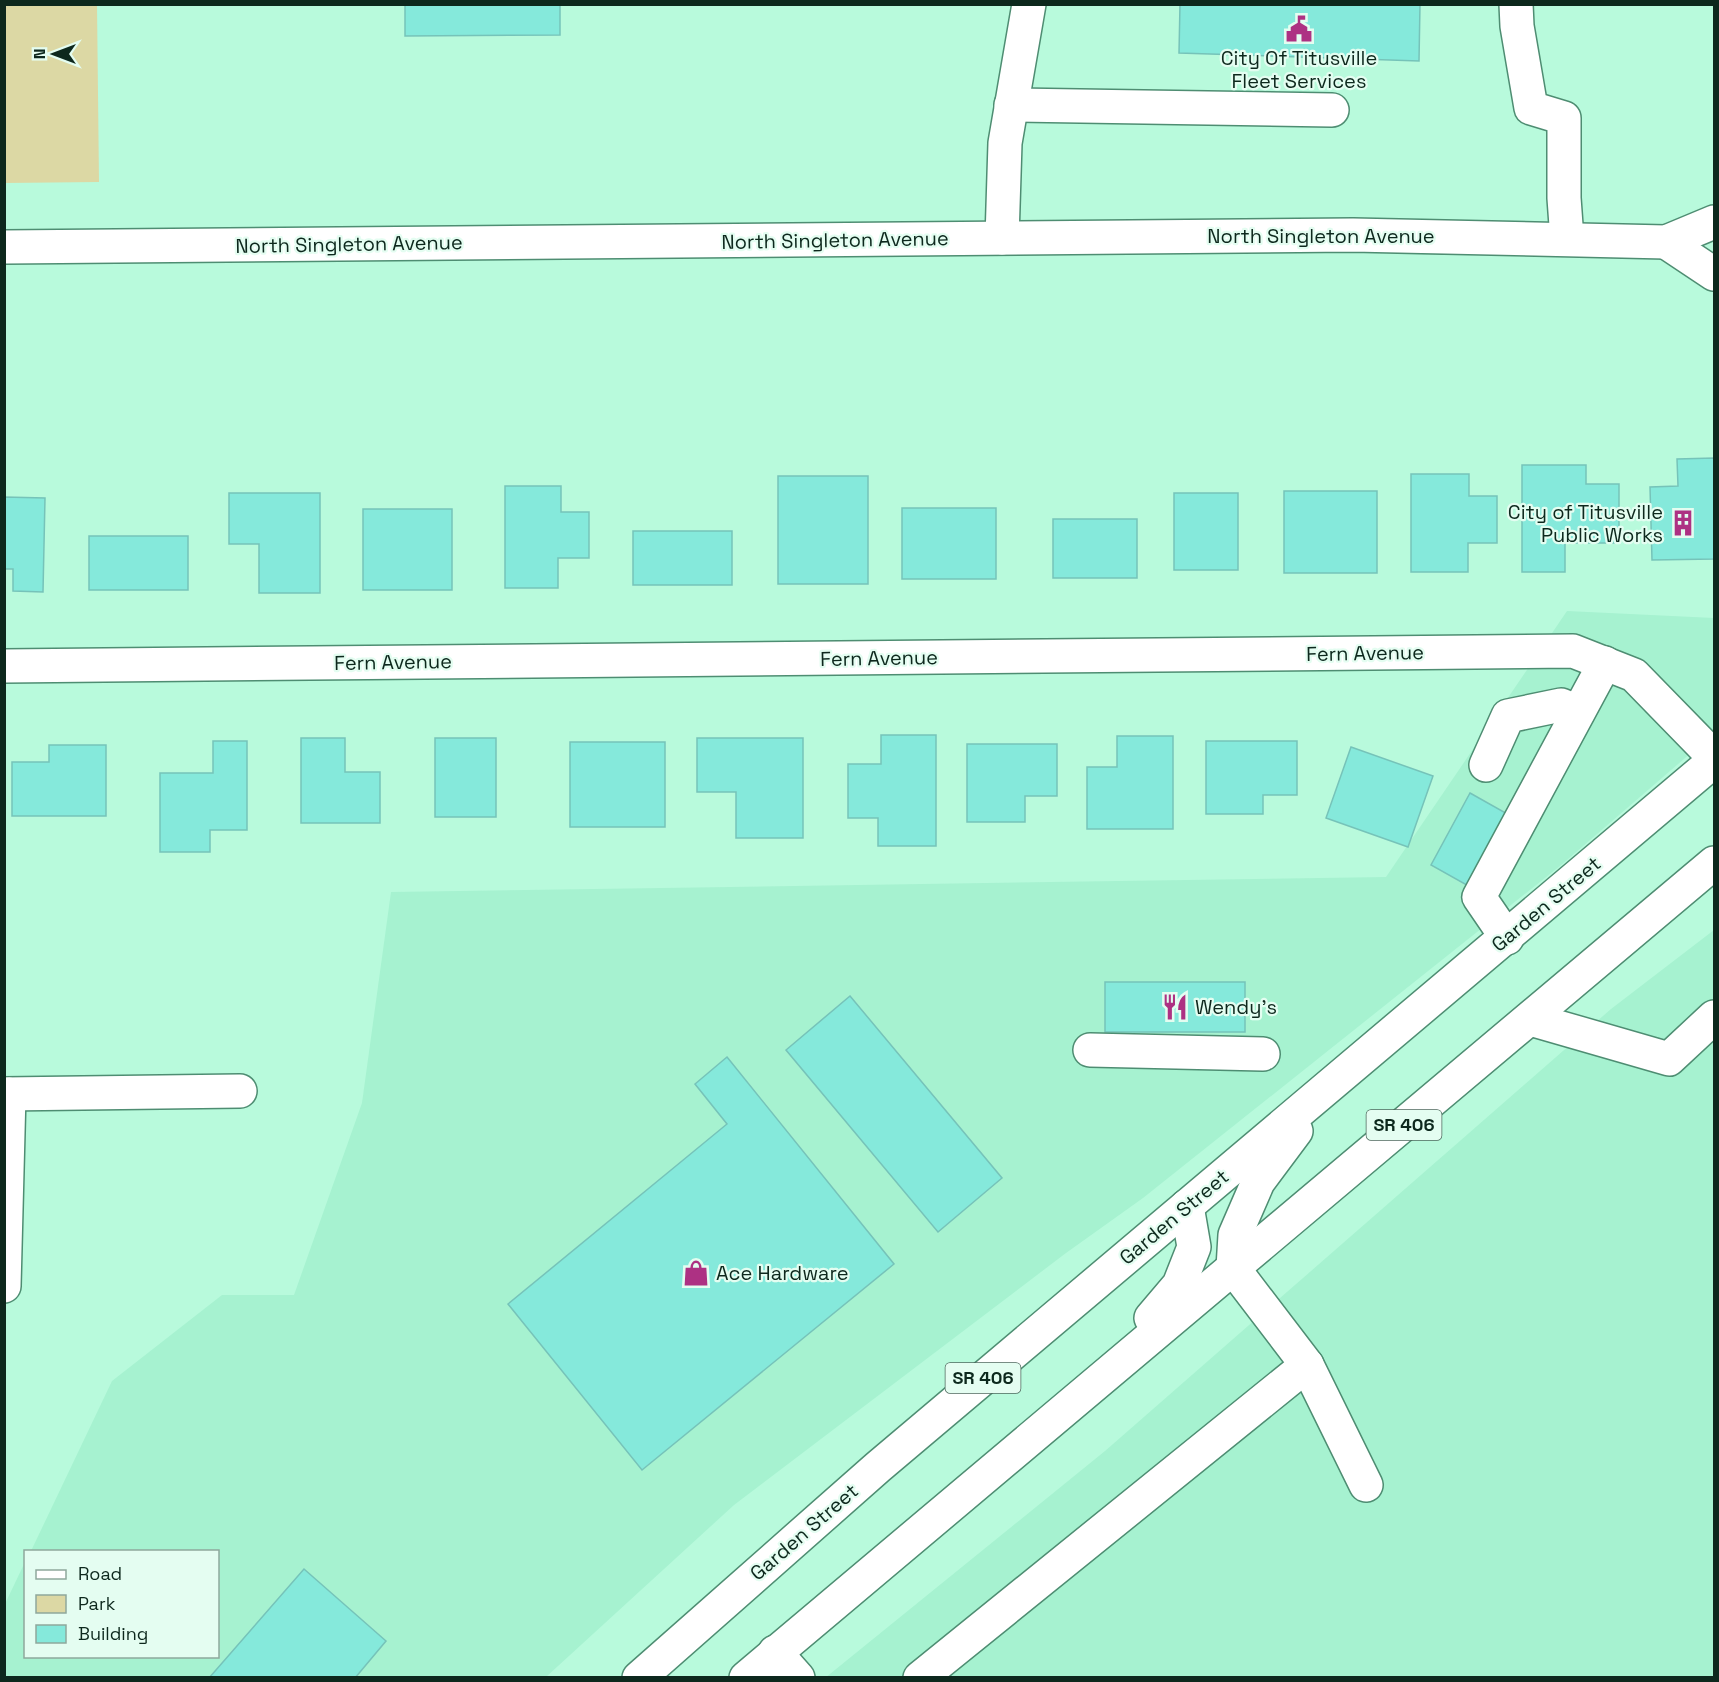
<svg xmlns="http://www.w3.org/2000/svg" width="1719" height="1682" font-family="'Space Grotesk',sans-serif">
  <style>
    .built { fill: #a6f2d0 }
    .green { fill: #dcd8a4 }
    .building { fill: #85e9db; stroke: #76c3b9; stroke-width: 1.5 }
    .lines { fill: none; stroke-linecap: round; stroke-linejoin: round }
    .minor-casing { stroke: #4e8d72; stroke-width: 36 }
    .major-casing { stroke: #4e8d72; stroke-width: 36 }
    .minor { stroke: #fff; stroke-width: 33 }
    .major { stroke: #fff; stroke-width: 33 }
    .labels { text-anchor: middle; stroke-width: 4.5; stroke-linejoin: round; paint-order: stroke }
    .shield { fill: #e4fdf1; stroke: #4e685d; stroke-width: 1.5 }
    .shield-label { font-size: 18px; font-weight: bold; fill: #0d281d }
    .poi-label { font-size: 20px; fill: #0d281d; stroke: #e4fdf1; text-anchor: start }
    .street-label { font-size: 20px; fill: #0d281d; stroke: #e4fdf1 }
  </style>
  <rect width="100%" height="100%" fill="#b8fadc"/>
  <g class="built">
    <polygon points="1567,611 1714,618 1714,733 1560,866 1143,1198 1066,1253 734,1505 546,1677 5,1677 4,1606 25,1562 26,1656 218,1656 218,1552 31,1551 112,1381 222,1295 294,1295 362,1103 391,892 1386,877"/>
    <polygon points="1714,930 1714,1677 825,1678 1105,1451 1611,1009"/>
  </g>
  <polygon class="green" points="4,5 97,5 99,182 5,183"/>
  <g class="building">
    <polygon points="405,4 560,4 560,35 405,36"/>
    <polygon points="1180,4 1420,4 1419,61 1179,53"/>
    <polygon points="1714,458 1714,559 1652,560 1650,487 1678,486 1677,459"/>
    <polygon points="1522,465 1586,465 1586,484 1619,484 1619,543 1565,543 1565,572 1522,572"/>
    <polygon points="1411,474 1469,474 1469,496 1497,496 1497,543 1468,543 1468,572 1411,572"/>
    <rect x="778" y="476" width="90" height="108"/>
    <polygon points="505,486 561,486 561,512 589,512 589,558 558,558 558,588 505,588"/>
    <rect x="1284" y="491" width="93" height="82"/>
    <polygon points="229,493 320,493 320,593 259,593 259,544 229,544"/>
    <rect x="1174" y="493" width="64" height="77"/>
    <polygon points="4,497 45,498 43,592 13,591 13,569 4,569"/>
    <rect x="902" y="508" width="94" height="71"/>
    <rect x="363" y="509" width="89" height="81"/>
    <rect x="1053" y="519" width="84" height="59"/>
    <rect x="633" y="531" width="99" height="54"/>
    <rect x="89" y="536" width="99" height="54"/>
    <polygon points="881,735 936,735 936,846 878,846 878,818 848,818 848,764 881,764"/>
    <polygon points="1117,736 1173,736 1173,829 1087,829 1087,767 1117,767"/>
    <polygon points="301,738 345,738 345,772 380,772 380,823 301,823"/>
    <rect x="435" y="738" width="61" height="79"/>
    <polygon points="697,738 803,738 803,838 736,838 736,792 697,792"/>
    <polygon points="213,741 247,741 247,830 210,830 210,852 160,852 160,773 213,773"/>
    <polygon points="1206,741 1297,741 1297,795 1263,795 1263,814 1206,814"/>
    <rect x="570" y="742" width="95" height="85"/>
    <polygon points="967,744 1057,744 1057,796 1025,796 1025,822 967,822"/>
    <polygon points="49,745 106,745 106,816 12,816 12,762 49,762"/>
    <polygon points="1351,747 1433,776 1408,847 1326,818"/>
    <polygon points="1470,793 1511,816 1472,888 1431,865"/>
    <rect x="1105" y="982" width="140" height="50"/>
    <polygon points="850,996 1002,1178 938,1232 786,1050"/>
    <polygon points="727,1057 894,1264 642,1470 508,1304 727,1124 695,1084"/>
    <polygon points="304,1569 386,1641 355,1678 209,1678"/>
  </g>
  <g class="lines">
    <g class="minor-casing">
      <g id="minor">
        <polyline points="1516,4 1517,26 1531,108 1564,118 1564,198 1567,239"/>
        <polyline points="1011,105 1332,110"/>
        <polyline points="1002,238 1005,143 1029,4"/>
        <polyline points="1666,242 1714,274"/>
        <polyline points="4,247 1353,235 1666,242 1714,222"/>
        <polyline points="4,666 1573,651 1634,675 1714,757"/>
        <polyline points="1486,765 1508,716 1561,705 1578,712"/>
        <polyline points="1507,938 1479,897 1605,663"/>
        <polyline points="1530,1019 1669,1059 1714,1017"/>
        <polyline points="1090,1050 1263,1054"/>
        <polyline points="4,1094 240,1091"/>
        <polyline points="1233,1268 1307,1365 1366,1485"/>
        <polyline points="4,1286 9,1094"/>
        <polyline points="775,1652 798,1678"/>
        <polyline points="920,1678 1307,1365"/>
      </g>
    </g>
    <g class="major-casing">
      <g id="major">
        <polyline points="1233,1268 1235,1235 1258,1182 1296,1131"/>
        <polyline points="1151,1318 1179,1285 1194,1247 1187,1206"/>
        <polyline points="639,1678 878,1467 1714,761"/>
        <polyline points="746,1678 1714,863"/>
      </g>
    </g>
    <use href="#minor" class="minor"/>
    <use href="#major" class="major"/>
  </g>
  <defs>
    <g id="civic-bare" transform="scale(2.07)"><path d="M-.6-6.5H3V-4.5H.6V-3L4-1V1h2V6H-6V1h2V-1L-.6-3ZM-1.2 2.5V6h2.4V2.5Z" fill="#ad3183" stroke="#e4fdf1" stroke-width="2.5" paint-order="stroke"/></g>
    <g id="building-bare" transform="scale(2.07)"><path d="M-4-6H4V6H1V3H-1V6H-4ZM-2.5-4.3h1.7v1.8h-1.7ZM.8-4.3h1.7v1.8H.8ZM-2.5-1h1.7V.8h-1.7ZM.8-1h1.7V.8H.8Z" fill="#ad3183" stroke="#e4fdf1" stroke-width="2.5" paint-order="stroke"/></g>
    <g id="restaurant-bare" transform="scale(2.07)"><path d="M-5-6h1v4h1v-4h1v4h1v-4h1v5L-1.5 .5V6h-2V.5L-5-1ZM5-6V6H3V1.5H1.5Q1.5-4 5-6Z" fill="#ad3183" stroke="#e4fdf1" stroke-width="2.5" paint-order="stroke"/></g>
    <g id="shop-bare" transform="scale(2.07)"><path d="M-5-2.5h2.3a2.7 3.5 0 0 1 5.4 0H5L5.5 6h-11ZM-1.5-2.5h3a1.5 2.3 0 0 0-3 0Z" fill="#ad3183" stroke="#e4fdf1" stroke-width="2.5" paint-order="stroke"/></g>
  </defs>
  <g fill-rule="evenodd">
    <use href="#civic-bare" x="1299" y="29"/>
    <use href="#building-bare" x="1683" y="523"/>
    <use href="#restaurant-bare" x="1175" y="1007"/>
    <use href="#shop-bare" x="696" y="1273"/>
  </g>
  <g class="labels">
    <g class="shield">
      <rect x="1366.5" y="1110" width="75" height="30" rx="4.5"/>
      <rect x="945.5" y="1363" width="75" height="30" rx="4.5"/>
    </g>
    <g class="shield-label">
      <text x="1404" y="1131">SR 406</text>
      <text x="983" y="1384">SR 406</text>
    </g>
    <g class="poi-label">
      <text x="1299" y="65" text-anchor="middle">City Of Titusville<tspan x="1299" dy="23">Fleet Services</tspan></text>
      <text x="1663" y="519" text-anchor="end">City of Titusville<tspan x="1663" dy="23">Public Works</tspan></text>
      <text x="1195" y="1014">Wendy's</text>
      <text x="716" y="1280">Ace Hardware</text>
    </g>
    <g class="street-label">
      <text x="1321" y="243">North Singleton Avenue</text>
      <text transform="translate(835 240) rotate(-1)" y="7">North Singleton Avenue</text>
      <text transform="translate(349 244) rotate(-1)" y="7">North Singleton Avenue</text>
      <text transform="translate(1365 653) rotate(-1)" y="7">Fern Avenue</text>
      <text transform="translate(879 658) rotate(-1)" y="7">Fern Avenue</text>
      <text transform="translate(393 662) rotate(-1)" y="7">Fern Avenue</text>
      <text transform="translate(1546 904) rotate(-40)" y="7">Garden Street</text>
      <text transform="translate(1174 1217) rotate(-40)" y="7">Garden Street</text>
      <text transform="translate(804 1532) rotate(-41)" y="7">Garden Street</text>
    </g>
  </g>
  <rect width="1719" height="1682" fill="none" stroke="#0d281d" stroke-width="12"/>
  <rect x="24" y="1550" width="195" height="108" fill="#e4fdf1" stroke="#8ea89c" stroke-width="1.5"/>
  <rect x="36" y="1570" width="30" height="9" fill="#ffffff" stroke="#8ea89c" stroke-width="1.5"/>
  <text x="78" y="1580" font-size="18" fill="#0d281d">Road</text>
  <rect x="36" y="1595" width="30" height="18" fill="#dcd8a4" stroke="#8ea89c" stroke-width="1.5"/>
  <text x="78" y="1610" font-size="18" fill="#0d281d">Park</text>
  <rect x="36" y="1625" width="30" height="18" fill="#85e9db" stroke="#8ea89c" stroke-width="1.5"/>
  <text x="78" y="1640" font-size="18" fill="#0d281d">Building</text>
  <g transform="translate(54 54) rotate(270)" stroke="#e4fdf1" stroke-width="4.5" paint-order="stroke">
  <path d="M0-4.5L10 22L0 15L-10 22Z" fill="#0d281d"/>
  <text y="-9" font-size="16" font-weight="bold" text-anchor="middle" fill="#0d281d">N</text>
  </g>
</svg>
